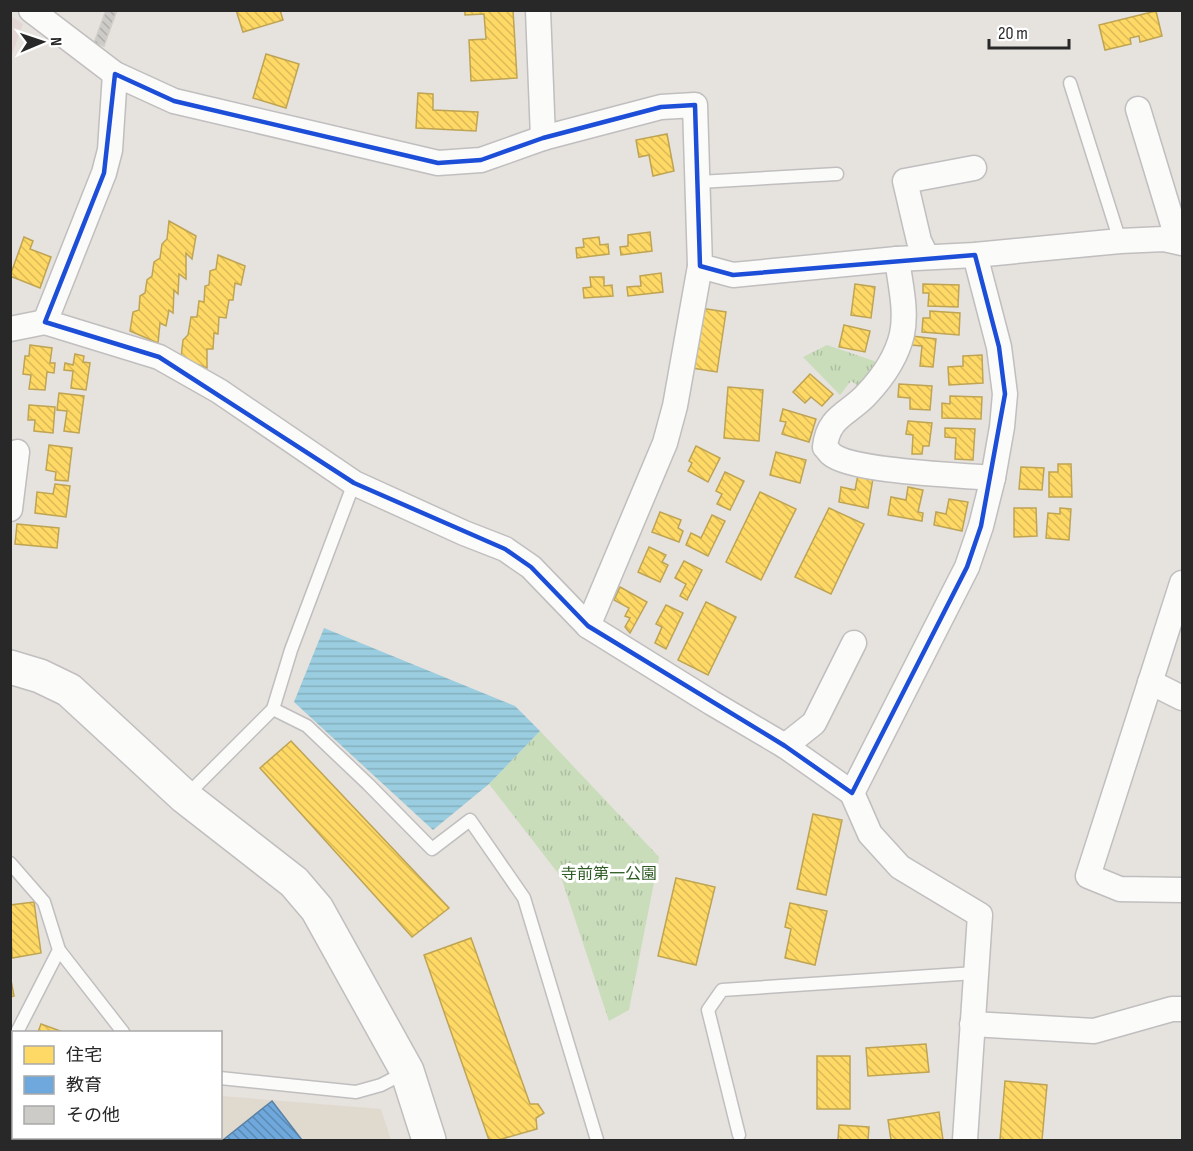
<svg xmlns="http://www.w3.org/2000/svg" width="1193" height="1151" font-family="'Sofia Sans Condensed','Noto Sans JP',sans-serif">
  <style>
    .education { fill: #e0d9cd }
    .medical { fill: #e3d6d5 }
    .grass { fill: url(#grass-tufts) }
    .water { fill: url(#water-rules) }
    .homes { fill: url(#homes-back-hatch); stroke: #bea453; stroke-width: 1.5 }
    .schools { fill: url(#schools-back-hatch); stroke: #5a82a6; stroke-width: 1.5 }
    .building { fill: url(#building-back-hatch); stroke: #d1ceca; stroke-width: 1.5 }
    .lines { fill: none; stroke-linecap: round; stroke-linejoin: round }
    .lane-casing { stroke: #c0bebf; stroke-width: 15 }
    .street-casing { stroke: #c0bebf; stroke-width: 27 }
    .secondary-casing { stroke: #c0bebf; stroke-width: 36 }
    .lane { stroke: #fbfbfa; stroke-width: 12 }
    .street { stroke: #fbfbfa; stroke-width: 24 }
    .secondary { stroke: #fbfbfa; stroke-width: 33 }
    .marked { fill: none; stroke: #1d4ed8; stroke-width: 4.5; stroke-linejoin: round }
    .labels { text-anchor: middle; stroke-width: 6; stroke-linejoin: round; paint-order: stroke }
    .park-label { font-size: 16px; fill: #2d5b22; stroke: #fff }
  </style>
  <defs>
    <pattern id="grass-tufts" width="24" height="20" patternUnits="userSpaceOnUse" patternTransform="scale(1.5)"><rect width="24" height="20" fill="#c9ddbb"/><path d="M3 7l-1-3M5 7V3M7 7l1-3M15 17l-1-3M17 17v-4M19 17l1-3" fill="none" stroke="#adbea1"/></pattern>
    <pattern id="water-rules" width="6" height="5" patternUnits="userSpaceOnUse" patternTransform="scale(1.5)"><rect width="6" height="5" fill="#9acddf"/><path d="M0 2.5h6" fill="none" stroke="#85b0bf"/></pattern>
    <pattern id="homes-back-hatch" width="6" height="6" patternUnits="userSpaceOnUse" patternTransform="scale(1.5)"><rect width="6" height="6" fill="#ffd966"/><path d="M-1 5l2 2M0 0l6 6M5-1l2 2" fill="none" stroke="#dbba58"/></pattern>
    <pattern id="schools-back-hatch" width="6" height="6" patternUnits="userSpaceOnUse" patternTransform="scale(1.5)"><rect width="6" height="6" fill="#6fa8dc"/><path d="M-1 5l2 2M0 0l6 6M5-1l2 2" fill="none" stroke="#5b89b2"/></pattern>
    <pattern id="building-back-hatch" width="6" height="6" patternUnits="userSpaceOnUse" patternTransform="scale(1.5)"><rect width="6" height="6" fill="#cdcbc8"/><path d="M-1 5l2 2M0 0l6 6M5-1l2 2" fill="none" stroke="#b0aeac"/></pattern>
  </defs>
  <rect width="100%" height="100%" fill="#e6e2de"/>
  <polygon class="education" points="221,1096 381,1109 391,1140 143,1140 144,1138 220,1138"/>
  <polygon class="medical" points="11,16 23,24 11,57"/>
  <g class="grass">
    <polygon points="827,345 880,363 860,387 851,381 840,395 803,357"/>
    <polygon points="540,731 659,857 629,1010 609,1021 561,877 489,784"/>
  </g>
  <polygon class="water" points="324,628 515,706 540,731 489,784 433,830 294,702"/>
  <g class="homes">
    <polygon points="236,10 280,10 283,20 243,32"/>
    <polygon points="465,10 513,10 517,78 471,81 469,40 486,39 484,14 465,15"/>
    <polygon points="1156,11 1162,36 1140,42 1139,36 1130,38 1131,44 1105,50 1099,25"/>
    <polygon points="266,54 299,64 286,108 253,98"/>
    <polygon points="418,93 433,94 433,110 478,112 476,131 416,128"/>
    <polygon points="667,134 674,171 653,176 649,155 639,157 636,140"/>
    <polygon points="169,221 196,236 192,259 186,253 186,279 179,274 178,294 174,290 173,313 169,310 166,326 160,323 158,343 130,331 133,312 139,310 140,296 145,293 147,280 152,276 154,262 160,258 162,244 167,239"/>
    <polygon points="650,232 652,251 621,255 620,247 628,246 628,235"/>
    <polygon points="24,237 33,241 30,249 51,257 40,288 10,276"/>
    <polygon points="599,237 600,245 608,244 609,254 577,258 576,248 584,247 583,239"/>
    <polygon points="218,255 245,266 241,285 235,283 233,300 229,300 226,318 219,317 218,334 214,333 213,349 207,349 207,368 181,358 183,340 188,335 191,317 197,317 199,301 204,302 205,286 209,285 210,271 216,269"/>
    <polygon points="661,273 663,292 628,296 627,287 641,286 640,276"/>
    <polygon points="590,277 604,277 604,286 612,285 613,296 584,298 583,288 591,287"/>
    <polygon points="855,284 875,287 871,318 851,315"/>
    <polygon points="923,284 959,285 958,307 928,306 929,293 923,293"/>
    <polygon points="700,308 726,312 717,372 692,368"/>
    <polygon points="930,311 960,313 959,335 922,332 923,318 930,318"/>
    <polygon points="844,325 870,331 865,352 839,347"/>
    <polygon points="912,336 936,339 933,367 920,366 922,346 911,345"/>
    <polygon points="30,345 52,348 50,363 55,363 54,373 47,372 45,390 29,389 31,375 23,374 25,356 29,356"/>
    <polygon points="75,354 84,356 83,362 90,363 86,390 71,388 73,371 64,370 65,363 73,365"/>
    <polygon points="982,355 983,383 949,385 948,367 963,366 963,356"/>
    <polygon points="810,374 833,394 822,406 811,397 805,403 793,392"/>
    <polygon points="899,384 932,386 930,410 910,409 910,398 898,397"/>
    <polygon points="728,387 763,390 759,441 724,438"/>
    <polygon points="59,393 84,396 79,433 64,431 67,411 57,410"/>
    <polygon points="950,396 982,397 981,419 942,418 942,403 950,404"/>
    <polygon points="29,405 55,407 53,433 34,431 35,420 28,420"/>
    <polygon points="783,409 816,419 809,442 782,434 786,422 780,421"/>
    <polygon points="908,421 932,423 929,446 923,446 922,454 912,454 913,435 906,434"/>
    <polygon points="945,428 975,429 973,460 955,459 956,438 945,437"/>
    <polygon points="49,445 72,448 68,481 55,480 56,472 46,470"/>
    <polygon points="696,446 720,458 708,482 688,471 692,463 689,461"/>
    <polygon points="776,452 806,460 800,483 770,475"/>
    <polygon points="1058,464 1071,464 1072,497 1049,497 1049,472 1058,472"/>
    <polygon points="1021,467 1044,468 1042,490 1019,489"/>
    <polygon points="725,472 744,481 730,510 717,504 722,494 716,491"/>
    <polygon points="858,475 873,478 868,508 839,502 841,487 855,490"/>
    <polygon points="55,484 70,486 66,517 35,513 37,492 53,494"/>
    <polygon points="908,487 923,490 918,512 923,513 922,521 888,515 891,497 906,500"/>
    <polygon points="760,492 796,509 761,580 726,562"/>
    <polygon points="949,499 968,502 962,531 934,525 936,512 946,514"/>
    <polygon points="829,508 864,524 831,594 795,577"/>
    <polygon points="1014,508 1036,508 1037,536 1014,537"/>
    <polygon points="1060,508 1071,509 1069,540 1046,538 1048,513 1060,514"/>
    <polygon points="660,512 681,520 678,528 683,531 679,542 652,532"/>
    <polygon points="712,515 725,521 708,556 686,545 691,533 701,538"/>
    <polygon points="17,524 59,528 57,548 15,544"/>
    <polygon points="649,547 666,555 662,562 668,565 660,582 638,572"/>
    <polygon points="684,561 702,570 687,600 680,596 686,584 675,578"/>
    <polygon points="620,587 647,602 630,633 625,627 630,618 625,616 629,608 614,600"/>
    <polygon points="706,602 736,617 708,675 678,660"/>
    <polygon points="666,605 683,613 666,649 655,643 662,627 656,624"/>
    <polygon points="291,741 449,908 412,937 260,768"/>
    <polygon points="813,814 842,820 826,895 797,889"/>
    <polygon points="676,878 715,887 696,965 658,956"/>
    <polygon points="34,902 41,953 12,958 10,905"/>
    <polygon points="790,903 827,911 815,965 785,958 791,929 785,927"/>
    <polygon points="471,938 530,1104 538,1104 544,1113 536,1118 537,1129 498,1140 489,1140 424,955"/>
    <polygon points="10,975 14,996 10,997"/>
    <polygon points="41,1024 63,1032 38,1032"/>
    <polygon points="926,1044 929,1072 868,1076 866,1048"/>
    <rect x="817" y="1056" width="33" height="53"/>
    <polygon points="1005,1081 1047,1085 1042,1140 1000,1140"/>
    <polygon points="939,1112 943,1140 891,1140 888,1120"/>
    <polygon points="839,1125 869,1127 868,1140 838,1140"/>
    <polygon points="25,1138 60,1138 59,1140 33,1140"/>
  </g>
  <polygon class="schools" points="272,1101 302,1140 223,1140"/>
  <polygon class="building" points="106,10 117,10 104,46 94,43"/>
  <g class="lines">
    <g class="lane-casing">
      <g id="lane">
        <polyline points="1070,83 1120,241"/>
        <polyline points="699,182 837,174"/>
        <polyline points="273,709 291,650 354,483"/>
        <polyline points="186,796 273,709 307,726 368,784 432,849 470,820 524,898 597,1140"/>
        <polyline points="10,863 44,902 59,950 123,1032"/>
        <polyline points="17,1032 59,950"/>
        <polyline points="220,1078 356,1092 381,1085 406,1072"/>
        <polyline points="739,1135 708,1010 722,990 975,973"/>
      </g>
    </g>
    <g class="street-casing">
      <g id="street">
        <polyline points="31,10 115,74 174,101 438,163 481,160 543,138 661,107 695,105 700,266 733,275 897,259 975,255 1120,241 1164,239 1182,243"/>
        <polyline points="538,10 543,138"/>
        <polyline points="115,74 110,150 104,173 45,322 159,357 219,391 354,483 464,533 505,549 531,567 588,626 712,703 785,746 852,793 870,834 900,867 980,915 965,1140"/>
        <polyline points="1138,109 1178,241"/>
        <polyline points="927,257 919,241 905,181 974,168"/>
        <path d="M897 259C900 283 907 310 902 334 897 356 882 378 867 394 849 414 828 416 825 447 827 449 829 452 831 454 852 472 961 475 993 478"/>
        <polyline points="10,329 45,322"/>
        <polyline points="10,509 17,452"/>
        <polyline points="1182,583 1088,876 1120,889 1182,890"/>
        <polyline points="588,626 665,443 675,406 700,266"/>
        <polyline points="1150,682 1182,698"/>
        <polyline points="785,746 814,723 854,643"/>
        <polyline points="852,793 967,567 981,526 993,478 1002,427 1005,394 999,347 975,255"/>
        <polyline points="972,1024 1094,1031 1172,1009 1182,1009"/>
      </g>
    </g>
    <g class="secondary-casing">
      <polyline id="secondary" points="10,667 40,676 69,690 185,797 294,882 317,909 407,1071 429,1140"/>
    </g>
    <use href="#lane" class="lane"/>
    <use href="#street" class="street"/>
    <use href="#secondary" class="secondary"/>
  </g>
  <path class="marked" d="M115 74 174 101 438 163 481 160 543 138 661 107 695 105 700 266 733 275 975 255 999 347 1005 394 981 526 967 567 852 793 785 746 588 626 531 567 505 549 354 483 159 357 45 322 104 173Z"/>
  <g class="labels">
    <g class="park-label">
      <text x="609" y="879">寺前第一公園</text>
    </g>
  </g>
  <rect width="1193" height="1151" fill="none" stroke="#282828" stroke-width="24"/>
  <rect x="12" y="1031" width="210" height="108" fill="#ffffff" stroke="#a9a9a9" stroke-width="1.5"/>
  <rect x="24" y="1046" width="30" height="18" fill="#ffd966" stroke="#a9a9a9" stroke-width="1.5"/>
  <text x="66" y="1061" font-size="18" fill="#282828">住宅</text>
  <rect x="24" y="1076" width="30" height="18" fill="#6fa8dc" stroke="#a9a9a9" stroke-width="1.5"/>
  <text x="66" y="1091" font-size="18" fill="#282828">教育</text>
  <rect x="24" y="1106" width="30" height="18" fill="#cdcbc8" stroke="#a9a9a9" stroke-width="1.5"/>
  <text x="66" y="1121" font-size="18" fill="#282828">その他</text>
  <g transform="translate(42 42) rotate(88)" stroke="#ffffff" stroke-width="4.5" paint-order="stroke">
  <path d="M0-4.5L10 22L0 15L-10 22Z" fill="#282828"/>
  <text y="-9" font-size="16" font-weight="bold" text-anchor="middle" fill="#282828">N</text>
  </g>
  <path d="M989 39v9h80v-9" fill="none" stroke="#282828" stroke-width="3"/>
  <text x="998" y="39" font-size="18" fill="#282828" stroke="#ffffff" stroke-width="4.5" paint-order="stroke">20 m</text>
</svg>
